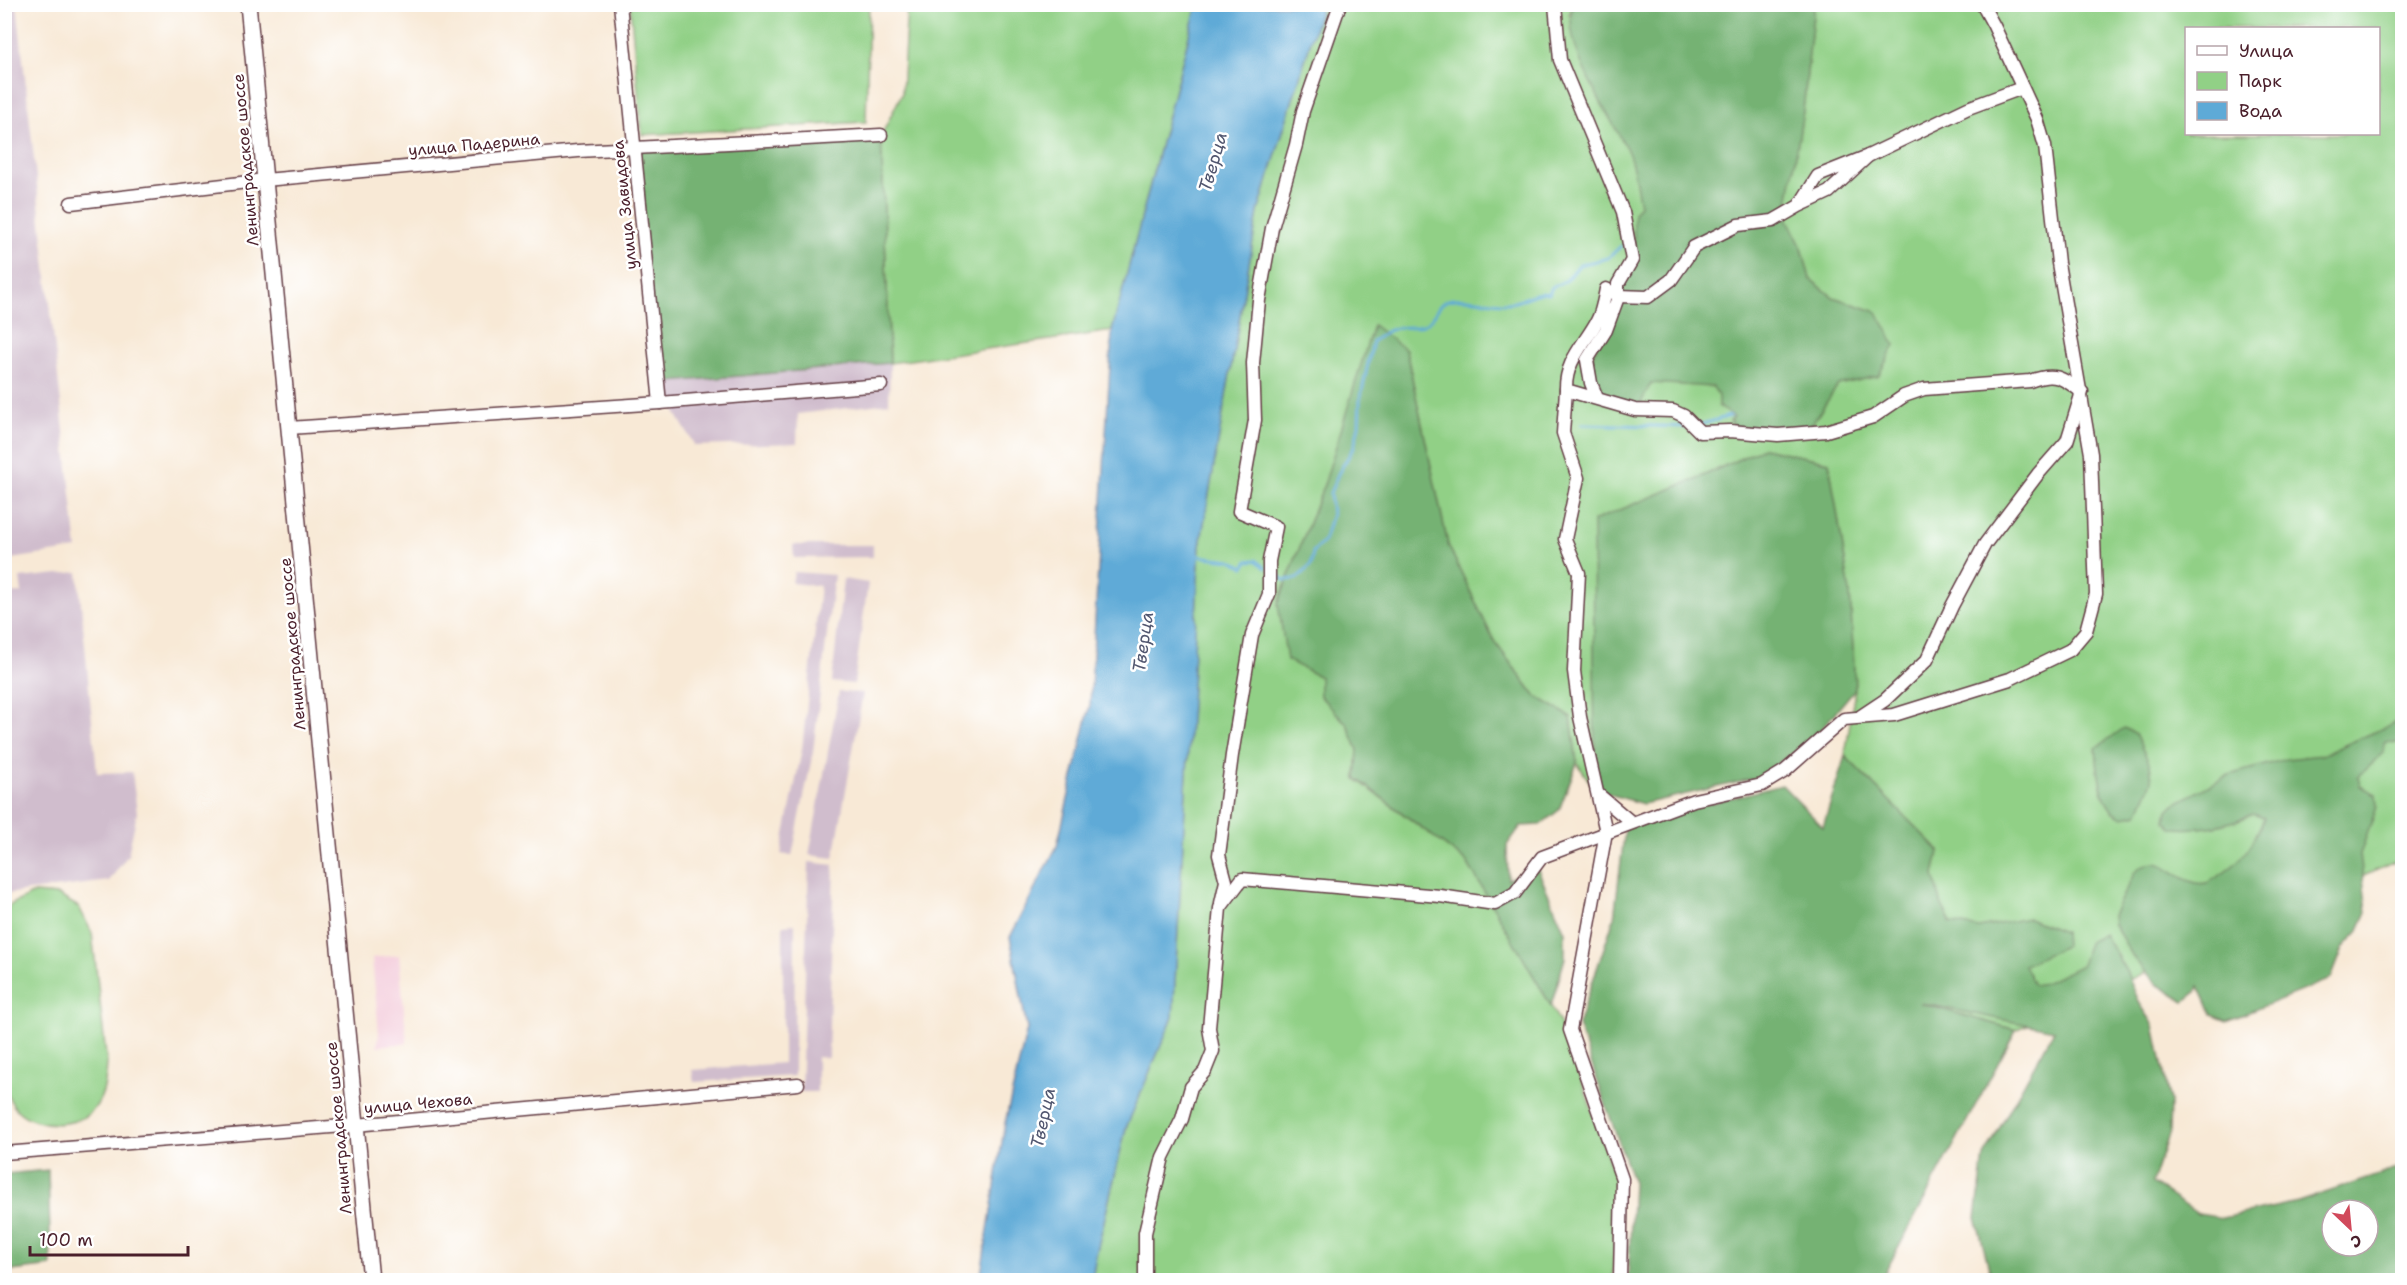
<svg xmlns="http://www.w3.org/2000/svg" width="2407" height="1285" font-family="'Shantell Sans',sans-serif">
  <style>
    .built { fill: #f4cfdd }
    .industrial { fill: #d0bdcd }
    .green { fill: #91d086; stroke: #6e7858; stroke-width: 1.5; fill-rule: evenodd }
    .forest { fill: #74b273; stroke: #5f684f; stroke-width: 1.5; fill-rule: evenodd }
    .water { fill: #5eaad7; stroke: #546481; stroke-width: 1.5 }
    .lines { fill: none; stroke-linecap: round; stroke-linejoin: round }
    .stream { stroke: #5eaad7; stroke-width: 3 }
    .minor-casing { stroke: #643d45; stroke-width: 15 }
    .major-casing { stroke: #643d45; stroke-width: 18 }
    .minor { stroke: #fff; stroke-width: 12 }
    .major { stroke: #fff; stroke-width: 15 }
    .labels { text-anchor: middle; stroke-width: 5; stroke-linejoin: round; paint-order: stroke }
    .street-label { font-size: 16px; fill: #4a1f2b; stroke: #fff }
    .water-label { font-size: 18px; font-style: italic; fill: #525770; stroke: #fff }
  </style>
  <rect width="100%" height="100%" fill="#fff"/>
  <filter id="ink" filterUnits="userSpaceOnUse"><feTurbulence type="fractalNoise" baseFrequency=".0167" numOctaves="2"/><feDisplacementMap in="SourceGraphic" scale="12" xChannelSelector="R" yChannelSelector="G"/><feConvolveMatrix kernelMatrix="1 2 1 2 8 2 1 2 1" color-interpolation-filters="sRGB"/></filter>
  <filter id="wash" filterUnits="userSpaceOnUse"><feTurbulence type="fractalNoise" baseFrequency=".008" numOctaves="4" result="noise"/><feDisplacementMap in="SourceGraphic" scale="24" xChannelSelector="R" yChannelSelector="G"/><feGaussianBlur stdDeviation="1.35" result="paint"/><feColorMatrix in="noise" values="0 0 0 0 0 0 0 0 0 0 0 0 0 0 0 0 0 1.4 0 .05"/><feComposite in="paint" operator="in"/></filter>
  <g filter="url(#wash)">
    <rect width="100%" height="100%" fill="#f8e9d6"/>
    <polygon class="built" points="399,955 407,1043 377,1046 379,1034 372,958"/>
    <g class="industrial">
      <polygon points="4,5 17,5 77,549 5,560"/>
      <polygon points="890,363 889,403 798,414 797,443 695,446 658,383"/>
      <polygon points="793,545 873,545 873,557 794,558"/>
      <polygon points="78,572 97,773 132,772 137,813 128,855 109,881 5,894 5,594 22,593 20,578"/>
      <polygon points="794,572 834,575 813,752 792,856 781,854 802,749 820,586 792,583"/>
      <polygon points="843,579 868,583 854,684 832,682"/>
      <polygon points="839,692 863,693 834,858 809,855"/>
      <polygon points="809,862 834,865 828,1058 817,1057 817,1092 801,1092"/>
      <polygon points="795,924 794,1076 694,1082 692,1070 783,1063 783,925"/>
    </g>
    <g class="green">
      <polygon points="630,5 869,5 866,122 642,135"/>
      <polygon points="907,5 1197,5 1112,331 890,363 881,136 902,93"/>
      <path d="M1322 5H1573L1569 15 1838 385 1878 376 1877 312 1833 297 1810 279 1802 248 1786 216 1803 111 1814 5H2402V859L2016 1030 1907 1000 1939 851 1845 756 1855 689 1850 593 1829 462 1763 448 1707 474 1595 790 1577 763 1571 717 1535 696 1494 641 1448 545 1406 350 1325 482 1278 604 1321 677 1320 696 1347 724 1358 750 1356 779 1467 862 1530 967 1566 1034 1615 1178 1613 1280H1092L1096 1255 1126 1128 1173 1016 1200 546 1258 212ZM2186 28H2378V134H2186Z"/>
      <path d="M34 893 58 895 79 907 92 933 107 1064C106 1077 105 1090 99 1101 87 1129 37 1130 17 1110 12 1105 8 1096 5 1090V913L10 905Z"/>
    </g>
    <g class="forest">
      <path d="M1573 4 1814 5 1803 111 1786 216 1802 248 1810 279 1833 297 1877 312 1895 345 1878 376 1838 385 1810 427 1744 428 1734 426 1730 421 1733 416 1718 406V396L1713 387 1651 383 1640 405 1609 400 1593 383 1590 362 1624 280 1634 242V213L1640 205C1636 188 1635 166 1627 150 1609 113 1560 45 1573 4Z"/>
      <polygon points="881,135 890,363 658,383 635,147"/>
      <polygon points="1373,325 1406,350 1448,545 1494,641 1535,696 1571,717 1577,763 1559,810 1540,825 1521,826 1507,845 1508,880 1535,863 1565,932 1565,958 1551,1006 1467,862 1356,778 1358,750 1347,724 1320,696 1320,677 1287,660 1278,604 1325,482"/>
      <polygon points="1763,448 1829,462 1850,592 1855,689 1813,739 1757,778 1643,804 1595,790 1593,521 1707,474"/>
      <path d="M2402 720V743L2385 742 2384 753 2358 777 2360 786 2376 794 2377 807 2360 854 2367 912 2358 932 2343 948 2331 979 2227 1021 2212 1015 2199 986 2197 991 2184 1001 2158 985 2135 960 2114 925 2113 915 2135 872C2161 850 2170 876 2193 882 2204 886 2210 882 2219 876 2244 860 2252 845 2264 818L2253 814C2226 826 2202 830 2172 828L2166 821 2168 810 2174 804 2229 775 2286 759 2322 755Z"/>
      <path d="M2124 728 2135 733 2150 765 2152 781 2138 814 2123 817C2120 815 2113 812 2111 809 2100 795 2097 765 2096 748Z"/>
      <path d="M1845 756 1939 851 1934 875 1942 906 1951 923 1979 928 2028 918 2064 932 2065 946 2024 965 2034 985 2045 983 2080 966 2090 941 2104 934 2126 971 2140 1004 2154 1025 2170 1102 2169 1132 2152 1183 2198 1214 2223 1218 2298 1202 2402 1167V1280H1992L1976 1218 1984 1156 2054 1030 1920 1003 2016 1030 1881 1280H1628L1633 1183 1578 1025 1614 918 1625 828 1647 819 1782 785 1823 827ZM2332 1210H2368V1246H2332Z"/>
      <polygon points="48,1170 51,1266 5,1272 5,1174"/>
    </g>
    <polygon class="water" points="1197,5 1322,5 1258,212 1200,546 1173,1017 1126,1128 1096,1255 1092,1280 980,1280 1005,1123 1027,1029 1010,937 1057,846 1090,705 1112,331"/>
    <g class="lines">
      <g class="stream">
        <polyline points="1582,424 1689,427"/>
        <polyline points="1699,425 1730,416"/>
        <polyline points="1197,556 1231,560 1244,567 1248,561 1256,560 1266,568"/>
        <path d="M1274 573 1284 580 1296 579 1303 573 1311 565 1313 552 1324 541 1332 514 1330 493 1338 474 1354 447 1359 425 1360 400 1373 341C1379 337 1386 331 1393 329 1404 326 1415 329 1425 324 1435 320 1436 305 1446 301 1459 295 1490 303 1505 303 1524 304 1530 290 1549 294L1552 287 1567 280 1579 265 1608 258 1621 246"/>
      </g>
    </g>
  </g>
  <g filter="url(#ink)">
    <g class="lines">
      <g class="minor-casing">
        <g id="minor">
          <polyline points="620,4 660,403"/>
          <polyline points="1555,4 1560,60 1623,212 1632,260 1618,284 1618,296 1648,297 1671,280 1694,247 1738,225 1773,221 1799,206 1818,176 1868,156 1829,192 1799,206"/>
          <polyline points="1868,156 1968,108 2022,88"/>
          <polyline points="71,203 265,180 578,151 881,135"/>
          <polyline points="1566,390 1563,433 1578,478 1565,539 1579,573 1574,671 1580,717 1606,832 1570,1030 1622,1179 1620,1280"/>
          <path d="M1597 398 1591 383 1587 360 1606 330 1617 300 1618 296 1606 289C1604 299 1602 312 1597 321 1584 345 1565 361 1566 390L1635 410 1673 411 1684 416 1700 432 1730 431 1778 435 1826 431 1873 417 1904 396 1924 389 2030 381C2054 372 2062 377 2082 392L2067 441 2038 474 1985 544 1952 606 1927 660 1885 700 1861 716"/>
          <polyline points="289,428 660,403 881,385"/>
          <polyline points="1599,795 1631,822"/>
          <polyline points="1221,903 1226,881 1219,855 1232,755 1252,635 1269,594 1269,561 1276,527 1239,511 1255,420 1253,363 1259,300 1272,228 1296,145 1303,111 1340,4"/>
          <polyline points="4,1153 356,1125 798,1084"/>
          <polyline points="1145,1280 1145,1233 1163,1157 1182,1119 1191,1087 1205,1071 1213,1051 1209,1028 1220,908 1242,879 1440,896 1495,904 1515,893 1542,857 1694,800 1762,785 1785,771 1844,719 1894,715 2010,679 2070,650 2086,631 2096,594 2091,454 2058,263 2045,146 2037,119 1994,26 1982,4"/>
        </g>
      </g>
      <g class="major-casing">
        <polyline id="major" points="248,4 371,1280"/>
      </g>
      <use href="#minor" class="minor"/>
      <use href="#major" class="major"/>
    </g>
  </g>
  <g class="labels">
    <g class="street-label">
      <text transform="translate(474 144) rotate(-5)" y="6">улица Падерина</text>
      <text transform="translate(245 160) rotate(-95)" y="6">Ленинградское шоссе</text>
      <text transform="translate(624 205) rotate(-96)" y="6">улица Завидова</text>
      <text transform="translate(292 644) rotate(-95)" y="6">Ленинградское шоссе</text>
      <text transform="translate(418 1103) rotate(-5)" y="6">улица Чехова</text>
      <text transform="translate(338 1128) rotate(-95)" y="6">Ленинградское шоссе</text>
    </g>
    <g class="water-label">
      <text transform="translate(1213 162) rotate(-74)" y="6">Тверца</text>
      <text transform="translate(1143 642) rotate(-82)" y="6">Тверца</text>
      <text transform="translate(1043 1118) rotate(-78)" y="6">Тверца</text>
    </g>
  </g>
  <rect width="2407" height="1285" fill="none" stroke="#fff" stroke-width="24"/>
  <rect x="2185" y="27" width="195" height="108" fill="#ffffff" stroke="#b7a5aa" stroke-width="1.5"/>
  <rect x="2197" y="46" width="30" height="9" fill="#ffffff" stroke="#b7a5aa" stroke-width="1.5"/>
  <text x="2239" y="57" font-size="18" fill="#4a1f2b">Улица</text>
  <rect x="2197" y="72" width="30" height="18" fill="#91d086" stroke="#b7a5aa" stroke-width="1.5"/>
  <text x="2239" y="87" font-size="18" fill="#4a1f2b">Парк</text>
  <rect x="2197" y="102" width="30" height="18" fill="#5eaad7" stroke="#b7a5aa" stroke-width="1.5"/>
  <text x="2239" y="117" font-size="18" fill="#4a1f2b">Вода</text>
  <g transform="translate(2350 1228) rotate(154)"><circle r="28" fill="#ffffff" stroke="#b7a5aa" stroke-width="1.5"/>
  <path d="M0-4.5L10 22L0 15L-10 22Z" fill="#d1495b"/>
  <text y="-9" font-size="16" font-weight="bold" text-anchor="middle" fill="#4a1f2b">С</text>
  </g>
  <path d="M30 1246v9h158v-9" fill="none" stroke="#4a1f2b" stroke-width="3"/>
  <text x="39" y="1246" font-size="18" fill="#4a1f2b" stroke="#ffffff" stroke-width="4.5" paint-order="stroke">100 m</text>
</svg>
